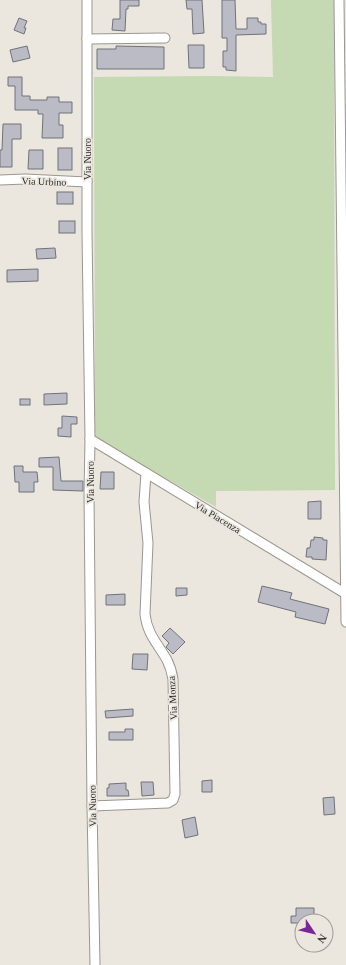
<svg xmlns="http://www.w3.org/2000/svg" width="346" height="965" font-family="'Times New Roman',serif">
  <style>
    .green { fill: #c5d9b2 }
    .building { fill: #babbc4; stroke: #71727a }
    .lines { fill: none; stroke-linecap: round; stroke-linejoin: round }
    .minor-casing { stroke: #9b968f; stroke-width: 11 }
    .minor { stroke: #fff; stroke-width: 9 }
    .labels { text-anchor: middle; stroke-width: 3.5; stroke-linejoin: round; paint-order: stroke }
    .street-label { font-size: 10px; fill: #2e2d2a; stroke: #ebe6de }
  </style>
  <rect width="100%" height="100%" fill="#ebe6de"/>
  <polygon class="green" points="271,0 334,0 335,490 216,491 216,507 95,438 94,77 210,76 273,77"/>
  <g class="building">
    <polygon points="120,0 139,0 139,6 128,6 128,9 126,9 125,31 112,30 113,19 120,19"/>
    <polygon points="186,0 202,0 204,33 193,34 192,9 187,9"/>
    <polygon points="222,0 235,0 236,29 247,29 247,18 258,18 258,22 261,22 261,24 266,24 266,34 236,35 236,71 226,70 226,67 223,67 223,51 227,51 227,38 222,38"/>
    <polygon points="19,18 27,21 24,28 26,28 24,34 14,30"/>
    <polygon points="188,45 204,45 204,68 189,68"/>
    <polygon points="27,46 30,58 13,62 10,50"/>
    <polygon points="116,46 164,47 164,69 97,69 97,49 116,49"/>
    <polygon points="8,77 22,77 22,96 30,96 30,100 47,100 47,97 59,97 59,102 72,102 72,113 59,113 59,125 63,125 63,138 42,138 43,114 38,114 38,110 15,110 15,86 8,86"/>
    <polygon points="3,124 21,124 21,139 12,139 12,167 0,167 0,150 2,150"/>
    <rect x="58" y="148" width="14" height="22"/>
    <polygon points="29,150 43,150 43,169 28,169"/>
    <rect x="57" y="192" width="16" height="12"/>
    <rect x="59" y="221" width="16" height="12"/>
    <polygon points="55,248 56,258 37,259 36,249"/>
    <polygon points="38,269 38,281 7,282 7,270"/>
    <polygon points="67,393 67,404 44,405 44,394"/>
    <rect x="20" y="399" width="10" height="6"/>
    <polygon points="62,416 77,417 77,424 71,424 71,437 58,436 58,428 62,428"/>
    <polygon points="59,457 61,481 83,481 83,491 53,490 53,467 39,467 39,458"/>
    <polygon points="14,466 23,466 23,472 37,472 38,482 34,482 34,492 19,492 19,482 15,482"/>
    <polygon points="101,472 114,472 114,489 100,489"/>
    <polygon points="321,501 321,519 308,519 308,502"/>
    <polygon points="314,537 323,538 323,540 327,540 326,560 312,559 312,557 306,557 307,548 310,548 311,540 314,540"/>
    <polygon points="262,586 292,593 290,599 329,609 325,624 295,617 296,612 258,602"/>
    <polygon points="176,588 187,588 187,595 176,596"/>
    <polygon points="125,594 125,605 106,605 106,595"/>
    <polygon points="170,628 185,642 173,654 166,647 169,643 162,636"/>
    <polygon points="133,654 148,654 147,670 132,669"/>
    <polygon points="133,709 133,716 106,718 105,711"/>
    <polygon points="125,729 133,729 133,740 109,740 109,732 125,732"/>
    <polygon points="212,780 212,792 202,792 202,781"/>
    <polygon points="141,782 153,782 154,795 142,796"/>
    <polygon points="126,783 126,790 128,790 129,796 107,796 107,788 109,788 109,784"/>
    <polygon points="334,797 335,814 324,815 323,798"/>
    <polygon points="195,817 198,835 185,838 182,820"/>
    <polygon points="296,908 314,908 314,921 302,921 302,923 291,923 291,916 296,916"/>
  </g>
  <g class="lines">
    <g class="minor-casing">
      <g id="minor">
        <polyline points="87,0 87,232 90,439 89,493 92,806 95,965"/>
        <polyline points="339,0 346,622"/>
        <polyline points="87,39 165,38"/>
        <polyline points="0,180 25,179 87,182"/>
        <polyline points="90,439 346,594"/>
        <path d="M92 806 168 803 173 800 175 794 173 679C172 673 170 666 167 660 158 644 147 634 145 614L148 543 144 502 146 473"/>
      </g>
    </g>
    <use href="#minor" class="minor"/>
  </g>
  <g class="labels">
    <g class="street-label">
      <text transform="translate(87 159) rotate(-90)" y="4">Via Nuoro</text>
      <text transform="translate(44 181) rotate(2)" y="4">Via Urbino</text>
      <text transform="translate(90 482) rotate(-90)" y="4">Via Nuoro</text>
      <text transform="translate(218 517) rotate(31)" y="4">Via Piacenza</text>
      <text transform="translate(172 698) rotate(-93)" y="4">Via Monza</text>
      <text transform="translate(92 806) rotate(-91)" y="4">Via Nuoro</text>
    </g>
  </g>
  <g transform="translate(314 933) rotate(125)"><circle r="19" fill="#ebe6de" stroke="#9f9c96"/>
  <path d="M0-3L7 15L0 10L-7 15Z" fill="#792797"/>
  <text y="-6" font-size="11" font-weight="bold" text-anchor="middle" fill="#2e2d2a">N</text>
  </g>
</svg>
